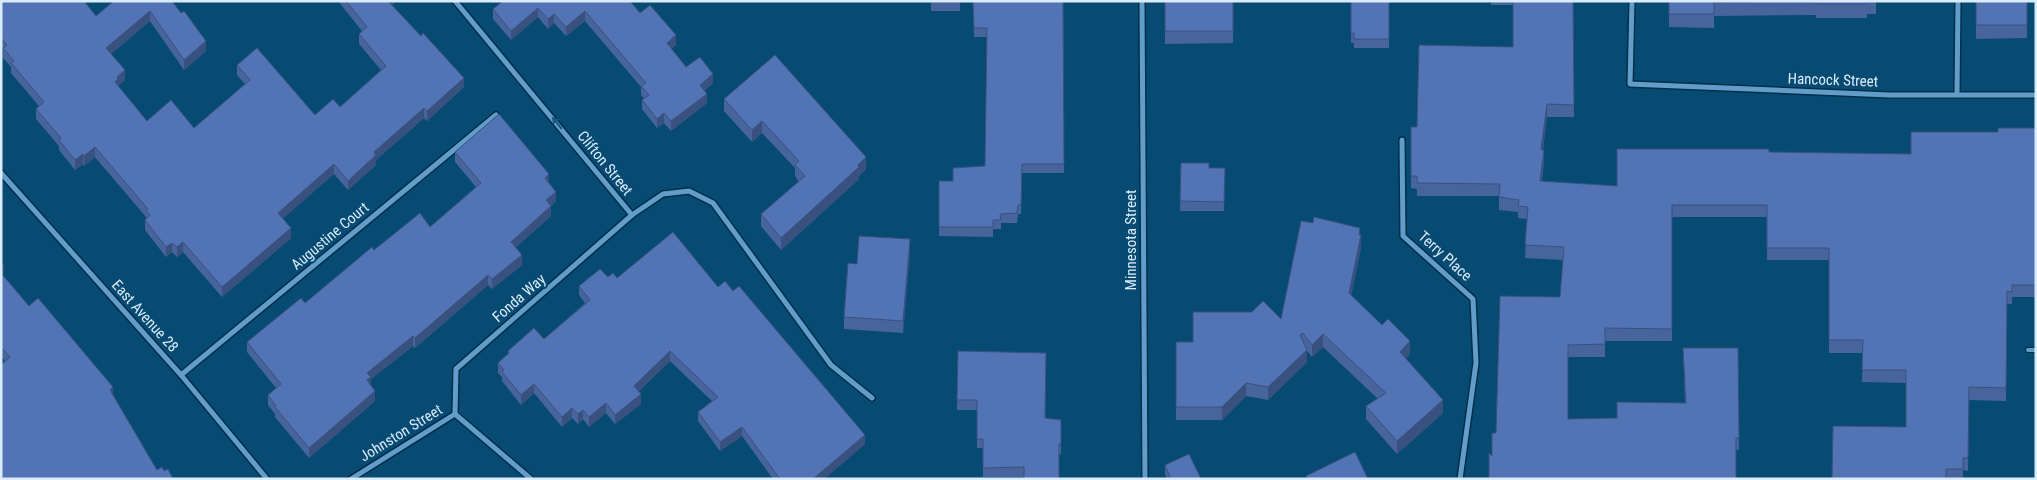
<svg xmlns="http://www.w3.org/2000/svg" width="2037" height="480" font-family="'Roboto Condensed',sans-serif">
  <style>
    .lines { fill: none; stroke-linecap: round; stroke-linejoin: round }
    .lane-casing { stroke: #002f4d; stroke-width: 6 }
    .street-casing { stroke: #002f4d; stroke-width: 8 }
    .lane { stroke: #629dc9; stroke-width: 4 }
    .street { stroke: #629dc9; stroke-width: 5 }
    .wall { fill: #47649c }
    .shaded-wall { fill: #39517f }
    .building { fill: #5274b5; stroke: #39517f }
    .oneway { fill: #155780 }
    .labels { text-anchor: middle; stroke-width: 4.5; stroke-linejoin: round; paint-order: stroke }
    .street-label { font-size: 15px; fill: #daebfa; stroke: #074b73 }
  </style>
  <rect width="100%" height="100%" fill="#074b73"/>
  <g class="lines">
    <g class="lane-casing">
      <polyline id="lane" points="2028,350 2036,350"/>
    </g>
    <g class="street-casing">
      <g id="street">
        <polyline points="455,1 632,215"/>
        <polyline points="1142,1 1145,479"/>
        <polyline points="1632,1 1630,84 1889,95 2036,95"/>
        <polyline points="1957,94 1958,1"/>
        <polyline points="1402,140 1403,236 1473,299 1476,363 1460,479"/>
        <polyline points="1,173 181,375 267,479"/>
        <polyline points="181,375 496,115"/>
        <polyline points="455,414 456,369 632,215 663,194 689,191 713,203 831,365 872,398"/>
        <polyline points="351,479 455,414 531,479"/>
      </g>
    </g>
    <use href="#lane" class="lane"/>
    <use href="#street" class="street"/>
  </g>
  <g class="wall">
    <polygon points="1,1 96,16 172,1 206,51 184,70 150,21 111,54 125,80 118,86 147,121 194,128 245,84 237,75 237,65 315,115 340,107 381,70 359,44 359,34 362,31 338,1 396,1 392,5 464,87 427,121 424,118 376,160 376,165 348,190 334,174 283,218 291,238 222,297 183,252 177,257 172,252 166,257 145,230 145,220 146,219 146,217 95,157 84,166 83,164 75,170 59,150 59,146 36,119 36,109 39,106 11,73 11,67 3,58 3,50 1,47"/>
    <polygon points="503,1 640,13 676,45 671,49 686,67 713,83 704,91 707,103 671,131 664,123 657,128 642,109 642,100 644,98 641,95 641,87 585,21 566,36 554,23 548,29 538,17 511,40 493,19 493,9"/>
    <rect x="931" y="1" width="29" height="10"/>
    <polygon points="973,1 1063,1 1064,173 1022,173 1021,214 1018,214 1017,223 1001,223 1001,229 993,229 993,237 939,236 939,181 953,181 985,166 987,37 974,37"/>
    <polygon points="1165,1 1233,1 1233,43 1165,44"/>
    <polygon points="1351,1 1389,1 1389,48 1354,48 1354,43 1351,43"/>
    <polygon points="1491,1 1573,1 1574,117 1547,117 1543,150 1544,162 1542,181 1617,186 1769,152 1911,154 1998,132 2036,128 2036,297 2012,297 2012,304 2007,304 2006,401 1969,400 1968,471 1963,470 1963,479 1832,479 1906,427 1906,383 1862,382 1863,353 1829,353 1829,260 1767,260 1767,217 1672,217 1672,341 1605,341 1605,357 1568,357 1568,419 1617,418 1685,403 1683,348 1738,348 1739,450 1492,456 1496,433 1560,297 1563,260 1525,258 1527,219 1518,218 1518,212 1499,210 1499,196 1417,196 1417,189 1411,188 1411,127 1417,127 1513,47 1513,5 1491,5"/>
    <polygon points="1669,1 1876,1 1876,14 1867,14 1867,18 1816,18 1816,15 1714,16 1714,28 1669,27"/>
    <polygon points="1976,1 2027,1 2027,38 1976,39"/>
    <polygon points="724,99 866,169 859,176 859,179 781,250 761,226 761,214 799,182 795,176 795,168 762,133 752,142 724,111"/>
    <polygon points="455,152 549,183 556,201 551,206 551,216 516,247 522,265 492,289 488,285 415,348 413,346 371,379 371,385 375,401 309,458 275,417 275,414 268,405 268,395 276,388 247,352 247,342 305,303 374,250 430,227 476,187 455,162"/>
    <polygon points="1181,163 1209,168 1225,168 1224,211 1180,211"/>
    <polygon points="1360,235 1361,248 1351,296 1410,354 1406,358 1443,413 1397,454 1366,419 1366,406 1378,399 1323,347 1312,357 1307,351 1307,362 1268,400 1246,396 1222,420 1176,420 1176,342 1193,342 1281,319"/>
    <polygon points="910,251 903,333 844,329 844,317 857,264"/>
    <polygon points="1,261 4,273 2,275 29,306 113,396 157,470 164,471 173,479 1,479 1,365 5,361 1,356"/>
    <polygon points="608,277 718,287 865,444 824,479 773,479 742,436 720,451 698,421 698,412 712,401 670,361 639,391 641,404 615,424 606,413 589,427 583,419 578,424 572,418 562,427 534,393 521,405 502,381 502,377 498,373 498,363 508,354 508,351 544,339 585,303 579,295 579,286"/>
    <polygon points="958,351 1045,418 1061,420 1061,454 1059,454 1024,477 983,477 983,448 977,448 977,410 957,410"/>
    <polygon points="1165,465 1201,479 1167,479 1165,474"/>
  </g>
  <g class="shaded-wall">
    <polygon points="386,1 396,1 386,9"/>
    <polygon points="538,8 538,17 511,40 511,31"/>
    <polygon points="150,11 150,21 106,58 106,48"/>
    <polygon points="585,11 585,21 566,36 566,27"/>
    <polygon points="554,14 554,23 548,29 548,19"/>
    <polygon points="676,35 676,45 667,52 667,43"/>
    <polygon points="206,41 206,51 184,70 184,60"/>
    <polygon points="125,70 125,80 118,86 115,82 117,77"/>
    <polygon points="713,74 713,83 700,94 700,85"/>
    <polygon points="464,78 464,87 427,121 427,111"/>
    <polygon points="707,94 707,103 671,131 671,121"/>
    <polygon points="1547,104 1547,117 1541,162 1541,150"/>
    <polygon points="424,108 424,118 376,160 376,165 348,190 348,181 374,152"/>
    <polygon points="664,113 664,123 657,128 657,119"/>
    <polygon points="762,121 762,133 752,142 752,130"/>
    <polygon points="95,147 95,157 84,166 84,156"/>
    <polygon points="1544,150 1544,162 1540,193 1540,181"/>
    <polygon points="83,154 83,164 75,170 75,160"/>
    <polygon points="866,157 866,169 859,176 859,179 781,250 781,238"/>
    <polygon points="334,164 334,174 278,223 278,213"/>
    <polygon points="549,174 549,184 545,178"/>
    <polygon points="556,192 556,201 546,210 546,200"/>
    <polygon points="551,206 551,216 511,251 511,242"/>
    <polygon points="291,228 291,238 222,297 222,287"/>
    <polygon points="1360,228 1361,248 1349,306 1349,293"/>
    <polygon points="910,239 910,251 903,333 903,321"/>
    <polygon points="183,242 183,252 177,257 177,247"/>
    <polygon points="172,243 172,252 166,257 166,247"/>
    <polygon points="522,255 522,265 492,289 492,279"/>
    <polygon points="4,264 4,273 1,276 1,266"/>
    <polygon points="488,275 488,285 415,348 415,338"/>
    <polygon points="1323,334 1323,347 1312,357 1312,345"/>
    <polygon points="413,336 413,346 371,379 371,387 367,390 367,373"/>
    <polygon points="1410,341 1410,354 1400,365 1400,352"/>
    <polygon points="1307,350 1307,362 1268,400 1268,387"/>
    <polygon points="670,351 670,361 634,395 634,386"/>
    <polygon points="1246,383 1246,396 1222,420 1222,407"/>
    <polygon points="534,384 534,393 521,405 521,395"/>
    <polygon points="113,387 113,397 110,390"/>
    <polygon points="375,391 375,401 309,458 309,448"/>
    <polygon points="641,394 641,404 615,424 615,415"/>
    <polygon points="1443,400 1443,413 1397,454 1397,441"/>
    <polygon points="606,403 606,413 589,427 589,417"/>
    <polygon points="572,408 572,418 562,427 562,417"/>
    <polygon points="583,410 583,419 578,424 578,414"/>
    <polygon points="742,427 742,436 720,451 720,442"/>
    <polygon points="865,435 865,444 824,479 813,479"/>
  </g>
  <g class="building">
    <polygon points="1,1 84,1 96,16 114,1 172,1 181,13 184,11 206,41 184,60 150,11 106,48 125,70 117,77 118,79 115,82 147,121 171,100 194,128 250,80 237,65 257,48 315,115 333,99 340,107 386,66 359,34 367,27 346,1 388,1 421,36 423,33 464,78 427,111 424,108 374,152 376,155 348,181 334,164 278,213 291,228 222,287 183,242 177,247 172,243 166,247 145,220 150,215 146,211 148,209 95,147 84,156 83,154 75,160 59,140 61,138 36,109 44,102 11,63 14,61 3,48 7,45 1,38"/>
    <polygon points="503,1 630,1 640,13 650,5 676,35 667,43 686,67 700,57 713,74 700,85 707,94 671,121 664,113 657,119 642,100 649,95 641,86 646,83 585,11 566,27 554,14 548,19 538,8 511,31 493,9"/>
    <rect x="931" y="1" width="29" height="1"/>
    <polygon points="973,1 1063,1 1064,164 1022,164 1021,205 1018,205 1017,213 1000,214 1001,220 993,220 993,227 939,227 939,181 953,181 953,168 985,166 987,28 974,28"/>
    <rect x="1165" y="1" width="68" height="30"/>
    <polygon points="1351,1 1389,1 1389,39 1354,39 1354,33 1351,33"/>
    <polygon points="1513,1 1573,1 1574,105 1547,104 1541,150 1544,150 1540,181 1617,186 1617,149 1769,149 1769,152 1911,154 1911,132 1998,132 1998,128 2036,128 2036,285 2012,285 2012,292 2007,291 2006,388 1969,387 1968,458 1963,458 1963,469 1946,469 1946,479 1832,479 1833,426 1906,427 1906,370 1862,370 1863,340 1829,340 1829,248 1767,248 1767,205 1672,205 1672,329 1605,328 1605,344 1568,345 1568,419 1617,418 1617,402 1686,403 1683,348 1738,348 1739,438 1736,438 1736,479 1489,479 1489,453 1492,456 1492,433 1496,433 1500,296 1560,297 1564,247 1525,245 1528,207 1518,206 1519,200 1499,197 1500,184 1417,183 1417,176 1411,176 1411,127 1417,127 1419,45 1513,47"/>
    <polygon points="1669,1 1867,1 1867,4 1816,4 1816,1 1714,2 1714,14 1669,14"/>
    <rect x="1976" y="1" width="51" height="24"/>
    <polygon points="775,55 866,157 858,165 859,167 781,238 761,214 805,176 795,165 799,161 762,121 752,130 724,99"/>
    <polygon points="499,114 549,174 545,178 556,192 546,200 551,206 511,242 522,255 492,279 488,275 415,338 413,336 367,373 371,377 367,380 375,391 309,448 275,407 276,406 268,395 281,384 247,342 301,298 305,303 372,247 374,250 420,213 430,227 481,183 455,152"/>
    <polygon points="1181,163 1209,163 1209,168 1225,168 1224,202 1180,201"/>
    <polygon points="1314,217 1360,228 1359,235 1361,235 1349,293 1382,325 1388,319 1410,341 1400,352 1443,400 1397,441 1366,406 1386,393 1323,334 1312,345 1303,333 1300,335 1307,350 1268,387 1246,383 1222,407 1176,407 1176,342 1193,342 1193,312 1252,312 1263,301 1281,319 1301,221 1313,223"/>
    <polygon points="673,232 718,287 725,281 733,291 739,286 865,435 813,479 780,479 742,427 720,442 698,412 718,397 670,351 634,386 641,394 615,415 606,403 589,417 583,410 578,414 572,408 562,417 534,384 521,395 502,372 504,370 498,363 509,353 508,351 534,328 544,339 590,300 579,286 600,269 608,277 613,273 617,278"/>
    <polygon points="859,236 910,239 903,321 844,317 848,263 857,264"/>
    <polygon points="1,273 29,306 38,298 113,387 110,390 157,470 162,467 164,471 168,469 173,479 1,479 3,477 1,475 1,365 10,357 1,347"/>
    <polygon points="958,351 1046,353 1045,418 1061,420 1061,444 1059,444 1059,479 1024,479 1024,467 983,468 983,439 977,439 977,400 957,400"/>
    <polygon points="1355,452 1368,479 1307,479 1306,476"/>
    <polygon points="1189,454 1201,479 1171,479 1165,465"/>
  </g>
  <defs><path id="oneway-solid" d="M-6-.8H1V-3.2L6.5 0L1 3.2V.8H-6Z" transform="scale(1.25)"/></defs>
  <use class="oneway" href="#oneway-solid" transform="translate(557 123) rotate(-129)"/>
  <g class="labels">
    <g class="street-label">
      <text transform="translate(1833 80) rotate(2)" y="5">Hancock Street</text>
      <text transform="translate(605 163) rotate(51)" y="5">Clifton Street</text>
      <text transform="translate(330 236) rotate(-40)" y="5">Augustine Court</text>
      <text transform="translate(1131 240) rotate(-90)" y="5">Minnesota Street</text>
      <text transform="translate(1445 256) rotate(42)" y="5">Terry Place</text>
      <text transform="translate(519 298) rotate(-41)" y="5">Fonda Way</text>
      <text transform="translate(145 316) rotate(48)" y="5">East Avenue 28</text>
      <text transform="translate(401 433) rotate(-32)" y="5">Johnston Street</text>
    </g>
  </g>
  <rect width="2037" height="480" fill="none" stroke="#daebfa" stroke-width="5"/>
</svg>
